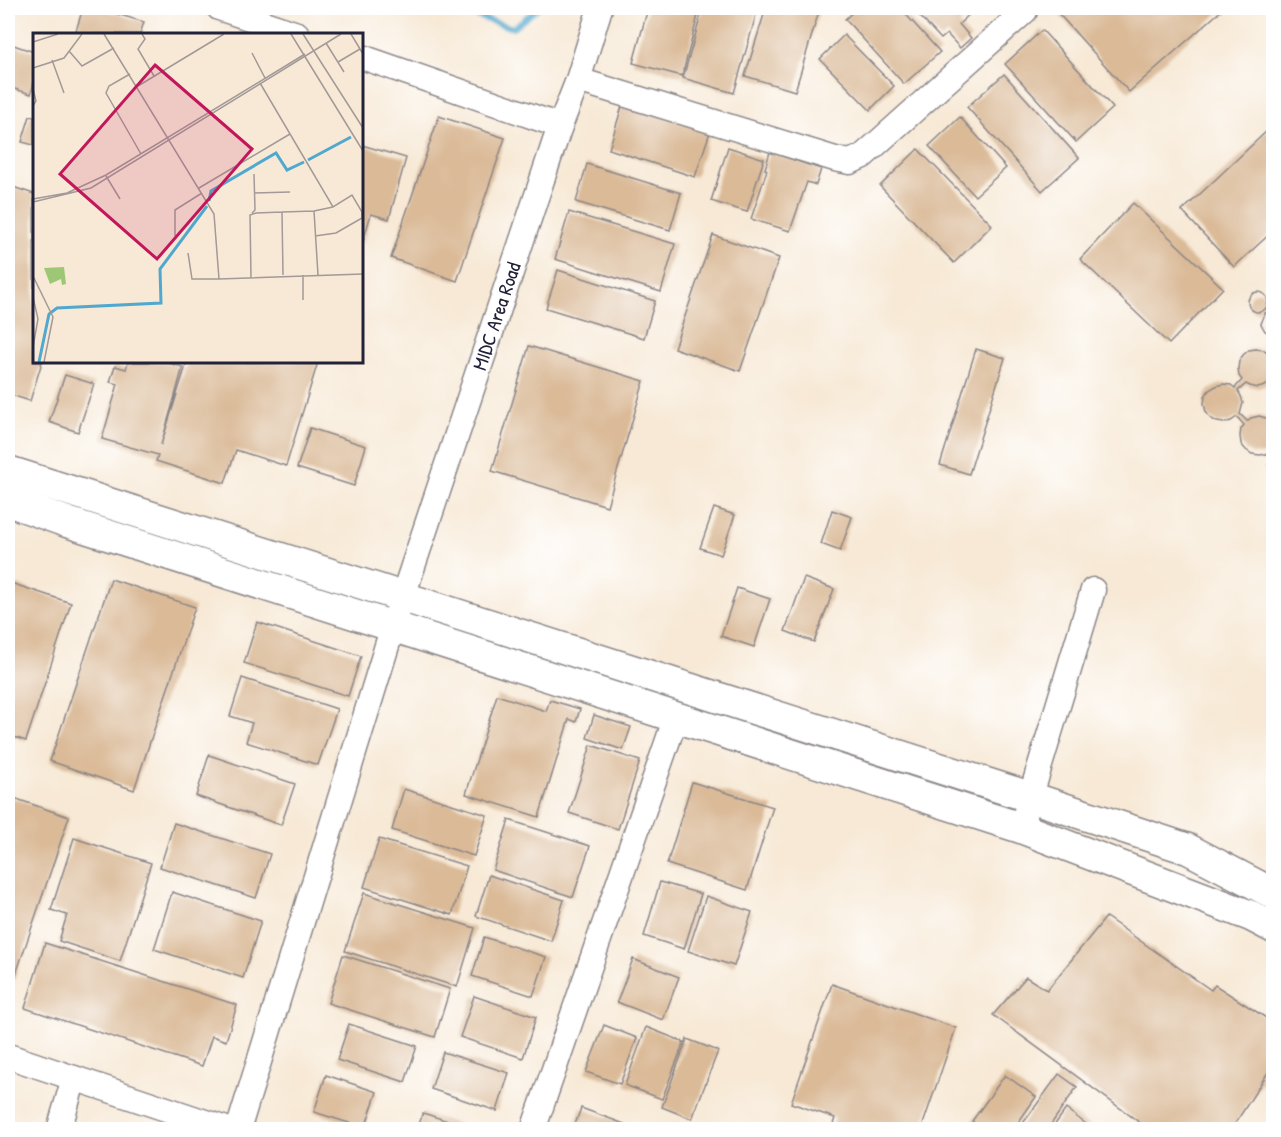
<svg xmlns="http://www.w3.org/2000/svg" width="1281" height="1137" font-family="'Patrick Hand',sans-serif">
  <style>
    .lines { fill: none; stroke-linecap: round; stroke-linejoin: round }
    .stream { stroke: #51a8ce; stroke-width: 6 }
    .building { fill: #daba97 }
    .minor-casing { stroke: #8c8688; stroke-width: 27 }
    .tertiary-casing { stroke: #8c8688; stroke-width: 33 }
    .minor { stroke: #fff; stroke-width: 24 }
    .tertiary { stroke: #fff; stroke-width: 30 }
    .labels { text-anchor: middle; stroke-width: 6; stroke-linejoin: round; paint-order: stroke }
    .street-label { font-size: 20px; fill: #22223b; stroke: #fff }
    .inset-river { fill: none; stroke: #51a8ce; stroke-width: 3 }
    .inset-road { fill: none; stroke: #a29998; stroke-width: 1.5 }
    .view { fill: #c2185b; fill-opacity: 0.15; stroke: #c2185b; stroke-width: 3 }
    .inset-edge { fill: none; stroke: #22223b; stroke-width: 3 }
  </style>
  <rect width="100%" height="100%" fill="#fff"/>
  <filter id="ink" filterUnits="userSpaceOnUse"><feTurbulence type="fractalNoise" baseFrequency=".0167" numOctaves="2"/><feDisplacementMap in="SourceGraphic" scale="12" xChannelSelector="R" yChannelSelector="G"/><feConvolveMatrix kernelMatrix="1 2 1 2 8 2 1 2 1" color-interpolation-filters="sRGB"/></filter>
  <filter id="wash" filterUnits="userSpaceOnUse"><feTurbulence type="fractalNoise" baseFrequency=".008" numOctaves="4" result="noise"/><feDisplacementMap in="SourceGraphic" scale="24" xChannelSelector="R" yChannelSelector="G"/><feGaussianBlur stdDeviation="1.35" result="paint"/><feColorMatrix in="noise" values="0 0 0 0 0 0 0 0 0 0 0 0 0 0 0 0 0 1.4 0 .05"/><feComposite in="paint" operator="in"/></filter>
  <g filter="url(#wash)">
    <rect width="100%" height="100%" fill="#f7e9d6"/>
    <g class="lines">
      <polyline class="stream" points="452,8 513,28 538,8"/>
    </g>
    <g id="blocks">
      <g class="building">
        <polygon points="83,8 97,8 144,22 140,34 75,34"/>
        <polygon points="648,8 700,8 682,76 633,63"/>
        <polygon points="703,8 758,8 734,93 683,78"/>
        <polygon points="766,8 820,8 795,91 745,76"/>
        <polygon points="858,8 900,8 940,52 904,84 845,19"/>
        <polygon points="912,8 974,8 975,9 959,24 971,38 960,48 947,34 941,39"/>
        <polygon points="1062,8 1224,8 1129,92 1057,12"/>
        <polygon points="1042,30 1113,108 1076,142 1005,64"/>
        <polygon points="844,35 894,86 870,110 820,59"/>
        <polygon points="8,43 34,52 34,82 31,94 8,87"/>
        <polygon points="1004,74 1079,158 1042,191 967,107"/>
        <polygon points="623,103 710,132 695,177 609,149"/>
        <polygon points="30,116 34,117 34,145 22,142"/>
        <polygon points="439,116 505,138 457,281 391,258"/>
        <polygon points="960,117 1006,168 975,196 929,146"/>
        <polygon points="1270,128 1274,132 1274,230 1234,267 1182,211"/>
        <polygon points="8,138 15,140 11,154 8,153"/>
        <polygon points="362,145 406,158 389,219 371,214 362,245"/>
        <polygon points="728,147 764,159 747,212 711,201"/>
        <polygon points="918,149 992,225 954,263 880,186"/>
        <polygon points="770,152 821,169 816,185 807,182 790,231 751,219 767,170 765,169"/>
        <polygon points="587,164 681,193 670,230 576,202"/>
        <polygon points="13,187 34,194 34,362 42,362 30,401 8,394 8,207"/>
        <polygon points="1133,203 1223,288 1169,344 1080,259"/>
        <polygon points="569,212 675,244 661,292 555,259"/>
        <polygon points="713,235 779,258 740,371 674,348"/>
        <polygon points="558,270 655,301 644,338 546,308"/>
        <circle cx="1258" cy="302" r="10"/>
        <polygon points="1274,309 1274,335 1265,331 1261,324 1265,313"/>
        <polygon points="529,346 644,381 607,506 492,471"/>
        <polygon points="976,349 1005,358 969,474 940,465"/>
        <polygon points="1256,349 1264,350 1271,354 1274,358 1274,389 1269,383 1265,386 1258,388 1250,386 1246,384 1238,391 1241,396 1243,403 1240,414 1247,421 1251,418 1259,416 1266,418 1269,420 1274,416 1274,449 1267,454 1260,455 1252,454 1246,450 1241,444 1240,436 1241,429 1244,425 1237,417 1231,421 1224,423 1217,422 1210,418 1206,412 1204,404 1205,396 1209,390 1216,386 1223,384 1231,385 1235,388 1242,380 1239,376 1238,369 1239,361 1243,355 1249,350"/>
        <polygon points="128,362 165,362 183,367 161,445 187,362 318,362 286,466 236,450 225,483 156,461 158,455 102,439 118,384 110,382 115,366 126,369"/>
        <polygon points="65,375 94,384 78,432 49,422"/>
        <polygon points="310,428 366,446 354,486 297,468"/>
        <polygon points="1274,456 1274,472 1271,471 1268,465 1270,459"/>
        <polygon points="714,508 735,515 721,555 700,548"/>
        <polygon points="832,510 852,517 840,551 821,544"/>
        <polygon points="804,578 834,589 814,642 785,631"/>
        <polygon points="111,579 195,607 134,790 50,761"/>
        <polygon points="8,582 71,603 26,741 8,735"/>
        <polygon points="737,588 770,599 754,647 721,636"/>
        <polygon points="257,622 361,656 348,696 244,663"/>
        <polygon points="242,678 337,709 318,765 246,742 252,723 230,716"/>
        <polygon points="497,695 546,711 550,700 580,709 576,722 569,719 539,817 466,794"/>
        <polygon points="594,715 631,727 623,750 587,738"/>
        <polygon points="591,745 640,761 618,829 569,813"/>
        <polygon points="209,755 295,784 281,825 196,796"/>
        <polygon points="692,782 773,807 747,890 667,864"/>
        <polygon points="404,789 487,815 474,856 392,830"/>
        <polygon points="8,796 69,817 12,986 8,984"/>
        <polygon points="509,820 590,846 573,897 493,870"/>
        <polygon points="174,823 270,854 256,898 160,867"/>
        <polygon points="74,838 151,863 120,961 59,941 67,915 51,910"/>
        <polygon points="379,839 467,866 452,915 364,887"/>
        <polygon points="489,875 564,900 551,941 476,916"/>
        <polygon points="660,882 701,894 684,949 644,936"/>
        <polygon points="172,892 261,921 243,978 154,949"/>
        <polygon points="364,893 475,928 457,987 345,951"/>
        <polygon points="706,896 752,912 734,966 688,951"/>
        <polygon points="1106,917 1211,990 1215,985 1274,1023 1274,1063 1231,1130 1150,1130 993,1015 1026,977 1047,990"/>
        <polygon points="484,937 546,957 533,996 472,976"/>
        <polygon points="45,943 237,1005 226,1041 212,1036 202,1066 25,1008"/>
        <polygon points="343,955 450,989 435,1037 328,1003"/>
        <polygon points="633,959 679,977 663,1020 617,1002"/>
        <polygon points="832,984 956,1028 921,1130 831,1130 835,1118 791,1103"/>
        <polygon points="474,996 536,1017 523,1058 460,1037"/>
        <polygon points="349,1024 417,1046 405,1082 337,1060"/>
        <polygon points="604,1025 637,1038 620,1084 586,1072"/>
        <polygon points="646,1027 684,1042 662,1099 625,1085"/>
        <polygon points="687,1039 718,1051 692,1119 662,1107"/>
        <polygon points="443,1052 509,1073 497,1111 431,1089"/>
        <polygon points="1059,1074 1077,1087 1047,1130 1018,1130"/>
        <polygon points="326,1075 377,1092 365,1128 314,1112"/>
        <polygon points="1005,1075 1036,1097 1013,1130 984,1130 972,1121"/>
        <polygon points="581,1108 638,1129 637,1130 573,1130"/>
        <polygon points="1066,1109 1094,1130 1051,1130"/>
        <polygon points="423,1113 473,1129 472,1130 417,1130"/>
      </g>
    </g>
  </g>
  <g filter="url(#ink)">
    <use href="#blocks" fill-opacity="0" stroke="#8c8688" stroke-width="1.5"/>
    <g class="lines">
      <g class="minor-casing">
        <g id="minor">
          <polyline points="219,8 297,34"/>
          <polyline points="362,57 560,126"/>
          <polyline points="578,80 835,159 850,162 863,156 1025,11"/>
          <polyline points="1025,815 1093,590"/>
          <polyline points="8,1056 229,1130"/>
          <polyline points="59,1130 74,1078"/>
          <path id="s1" d="M238 1130 393 626 560 126 578 80 600 8"/>
          <polyline points="533,1130 676,717"/>
        </g>
      </g>
      <g class="tertiary-casing">
        <g id="tertiary">
          <polyline points="8,471 1030,797 1188,849 1274,894"/>
          <polyline points="8,501 67,522 1021,828 1251,916 1274,928"/>
        </g>
      </g>
      <use href="#minor" class="minor"/>
      <use href="#tertiary" class="tertiary"/>
    </g>
  </g>
  <g class="labels">
    <g class="street-label">
      <text dy="7" stroke="none"><textPath href="#s1" startOffset="854">MIDC Area Road</textPath></text>
    </g>
  </g>
  <g transform="translate(33 33)">
    <rect width="330" height="330" fill="#f7e9d6"/>
    <path d="M31 234 33 251 29 252 28 246 17 251 11 235Z" fill="#9cc875"/>
    <path class="inset-river" d="M275 127 318 104M176 168 178 158 243 120 254 137 271 129M6 329 16 281 24 275 128 270 127 236 174 173"/>
    <path class="inset-road" d="M71 1 181 181 186 246 330 241M109 1 112 6 105 16 121 43M258 1 330 118M270 1 330 95M318 1 330 21M0 9 25 1M293 10 311 39M36 18 49 33 81 15M219 20 232 45M19 27 31 60M305 29 327 16M0 35 31 25 49 1M97 41 76 53 73 60 108 121M227 50 300 174 319 162 329 179V185L303 200 282 203M105 53 191 1M0 56 3 68 0 73M73 143 87 166M166 155 257 101M221 160 257 159M0 166 34 160 73 142 272 21M0 169 58 155 308 1M281 178 300 174M249 179 281 178 285 242M219 180 222 177 221 141M142 203V177L169 160M155 220 159 246H186M270 242V267M0 243 20 284 11 329M218 245 217 182 223 180 249 179 250 242M0 264 5 286 0 314"/>
    <path class="view" d="M122 32 219 116 124 226 27 141Z"/>
    <rect width="330" height="330" class="inset-edge"/>
  </g>
  <rect width="1281" height="1137" fill="none" stroke="#fff" stroke-width="30"/>
</svg>
